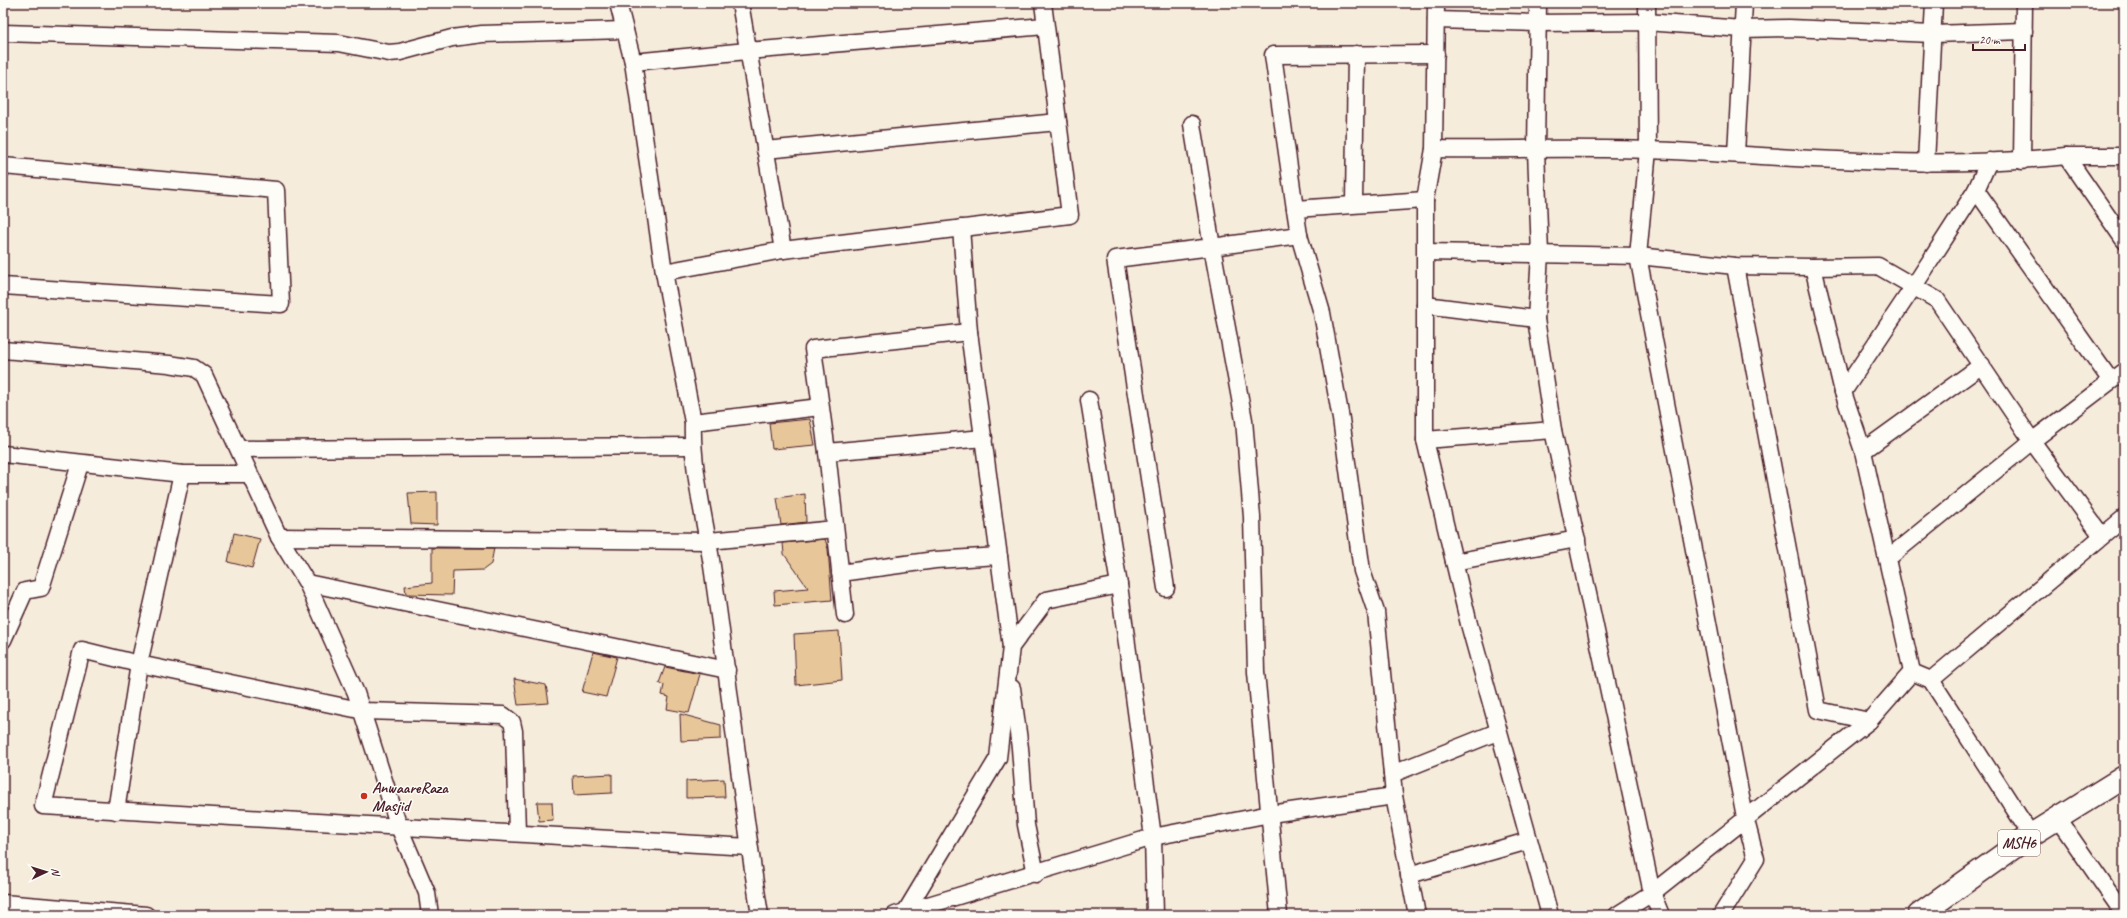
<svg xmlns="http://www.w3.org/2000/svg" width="2127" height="918" font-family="Caveat,sans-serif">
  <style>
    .building { fill: #e7c799; stroke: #4a1f2b }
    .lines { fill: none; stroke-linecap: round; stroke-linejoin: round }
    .street-casing { stroke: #4a1f2b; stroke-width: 19 }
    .primary-casing { stroke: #4a1f2b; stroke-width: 25 }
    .street { stroke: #fdfcf7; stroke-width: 16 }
    .primary { stroke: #fdfcf7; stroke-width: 22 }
    .poi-dot { fill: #c8321e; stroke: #fdfcf7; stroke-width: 1.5 }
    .labels { text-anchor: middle; stroke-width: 3; stroke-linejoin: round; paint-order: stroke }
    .shield { fill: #fdfcf7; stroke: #806168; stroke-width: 1 }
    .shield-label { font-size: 15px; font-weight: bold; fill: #4a1f2b }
    .poi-label { font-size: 16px; font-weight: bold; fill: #4a1f2b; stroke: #fdfcf7; text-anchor: start }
  </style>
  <rect width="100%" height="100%" fill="#f6ecdb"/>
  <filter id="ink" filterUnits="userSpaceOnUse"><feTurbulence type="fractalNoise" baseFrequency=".025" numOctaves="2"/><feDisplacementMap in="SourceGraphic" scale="8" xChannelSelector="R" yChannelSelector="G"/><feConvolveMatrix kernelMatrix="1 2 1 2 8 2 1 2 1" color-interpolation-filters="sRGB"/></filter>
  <g filter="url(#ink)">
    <g class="building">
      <polygon points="810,419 815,445 772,449 769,423"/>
      <polygon points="437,492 437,525 411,524 408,493"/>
      <polygon points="805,494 806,522 781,525 777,498"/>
      <polygon points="234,533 260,539 252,568 228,562"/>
      <polygon points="825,539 828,549 832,600 775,605 774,591 808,588 784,554 783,543"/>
      <polygon points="432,548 494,548 491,564 483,570 453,571 452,595 406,594 405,586 432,583"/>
      <polygon points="839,631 842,680 796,685 794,634"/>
      <polygon points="593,652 617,657 606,697 582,692"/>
      <polygon points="665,667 700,674 689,713 667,709 669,697 662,695 664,685 659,683"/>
      <polygon points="514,679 546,685 549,703 518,705"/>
      <polygon points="680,714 721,725 721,739 681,741"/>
      <polygon points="612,774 612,793 574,795 573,776"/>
      <polygon points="724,779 725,797 686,798 686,781"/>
      <polygon points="537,802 552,802 553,820 539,821"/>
    </g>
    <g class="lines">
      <g class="street-casing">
        <g id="street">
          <path d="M618 3 633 62 664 272 693 422C691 472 708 530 714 580 730 692 742 804 760 915"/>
          <polyline points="740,3 783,250"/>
          <polyline points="1436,3 1434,149 1425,200 1425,440 1469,624 1550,915"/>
          <polyline points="1538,3 1536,150 1540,254 1536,319 1553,430 1652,893 1661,915"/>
          <polyline points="1647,3 1648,150 1638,256 1745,817 1756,859 1721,915"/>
          <polyline points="1436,20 1536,23 1646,22 1743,29 1789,28 1933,34 2024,31"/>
          <polyline points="3,33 339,43 389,53 400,52 452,38 482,34 625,30"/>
          <polyline points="633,62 747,51 1045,26"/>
          <path d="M1434 149C1506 150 1578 147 1650 150 1788 156 1928 171 2066 156L2124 240"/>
          <polyline points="765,150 1058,122"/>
          <polyline points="1736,154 1744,3"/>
          <polyline points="2066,156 2124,156"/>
          <polyline points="2022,161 2024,3"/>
          <polyline points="1926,163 1934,3"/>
          <polyline points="3,166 276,190 281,304 3,286"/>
          <polyline points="1976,190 2111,381"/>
          <polyline points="1354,203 1356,54"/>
          <polyline points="1295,209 1273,55 1436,54"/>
          <polyline points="961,228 969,332 1011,647"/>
          <polyline points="1299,235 1322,313 1341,419 1362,571 1376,612 1392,774"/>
          <polyline points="1426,252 1638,256 1735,266 1813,267 1878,266 1937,300 2032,441 2102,536"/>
          <polyline points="1735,266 1818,710 1869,721"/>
          <polyline points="1813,267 1843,392 1863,451 1912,672 1931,680 2031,835"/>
          <polyline points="664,272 783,250 1070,215 1043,3"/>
          <polyline points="1425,305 1536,319"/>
          <polyline points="3,350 169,364 194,368 204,375 279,537 307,583 356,693 399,827 427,893 430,915"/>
          <polyline points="1843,392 1914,286 1976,190 1989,161"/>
          <polyline points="1089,400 1119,585 1153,837 1155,915"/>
          <polyline points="693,422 820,407"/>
          <polyline points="1425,440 1553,430"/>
          <polyline points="240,449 692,446"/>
          <polyline points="1863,451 1982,365"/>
          <polyline points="827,452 984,438"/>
          <polyline points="3,454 182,474 249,474"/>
          <polyline points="279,537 709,541 835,529"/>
          <polyline points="1887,559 2032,441 2124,371"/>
          <polyline points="1454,562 1577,539"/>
          <polyline points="840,573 935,560 999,556"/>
          <polyline points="307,583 727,670"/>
          <polyline points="1166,588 1115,259 1212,247 1192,124"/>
          <polyline points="845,615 827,452 813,349 969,332"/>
          <polyline points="3,640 25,591 41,588 80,464"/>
          <polyline points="1931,680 2124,518"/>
          <polyline points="1012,688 1020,748 1026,825 1036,874"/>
          <polyline points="116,811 139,664 182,474"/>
          <polyline points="2058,819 2124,914"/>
          <polyline points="517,832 514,731 512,722 503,715 364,711 139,664 82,650 43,806 749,847"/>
          <polyline points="1409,875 1528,841"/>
          <polyline points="3,903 146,915"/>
          <polyline points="906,911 998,758 1011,647 1046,600 1119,585"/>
          <polyline points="895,915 1153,837 1270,814 1394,796"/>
          <polyline points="1279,915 1256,672 1252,517 1244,420 1212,247 1299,235 1295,209 1425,200"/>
          <polyline points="1417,915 1394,796 1392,774 1497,732"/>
          <polyline points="1617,915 1652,893 1869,721 1912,672"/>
        </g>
      </g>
      <g class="primary-casing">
        <polyline id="primary" points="1919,915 2031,835 2124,777"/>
      </g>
      <use href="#street" class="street"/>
      <use href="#primary" class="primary"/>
    </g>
  </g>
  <circle class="poi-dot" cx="364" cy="796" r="4"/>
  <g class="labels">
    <rect class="shield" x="1998" y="830" width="42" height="26" rx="3"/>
    <g class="shield-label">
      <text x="2019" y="848">MSH6</text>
    </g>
    <g class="poi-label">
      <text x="372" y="793">AnwaareRaza<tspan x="372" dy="18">Masjid</tspan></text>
    </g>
  </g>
  <rect width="2127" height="918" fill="none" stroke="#fdfcf7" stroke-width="16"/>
  <rect x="8" y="8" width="2111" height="902" fill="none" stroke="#4a1f2b" stroke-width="1.5" filter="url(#ink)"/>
  <g transform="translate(46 872) rotate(86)" stroke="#fdfcf7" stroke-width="3" paint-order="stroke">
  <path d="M0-3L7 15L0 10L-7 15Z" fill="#4a1f2b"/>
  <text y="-6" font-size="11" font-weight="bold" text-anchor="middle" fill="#4a1f2b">N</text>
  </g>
  <path d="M1973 44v6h52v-6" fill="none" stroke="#4a1f2b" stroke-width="2"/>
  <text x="1979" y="44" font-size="12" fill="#4a1f2b" stroke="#fdfcf7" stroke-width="3" paint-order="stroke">20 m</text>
</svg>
